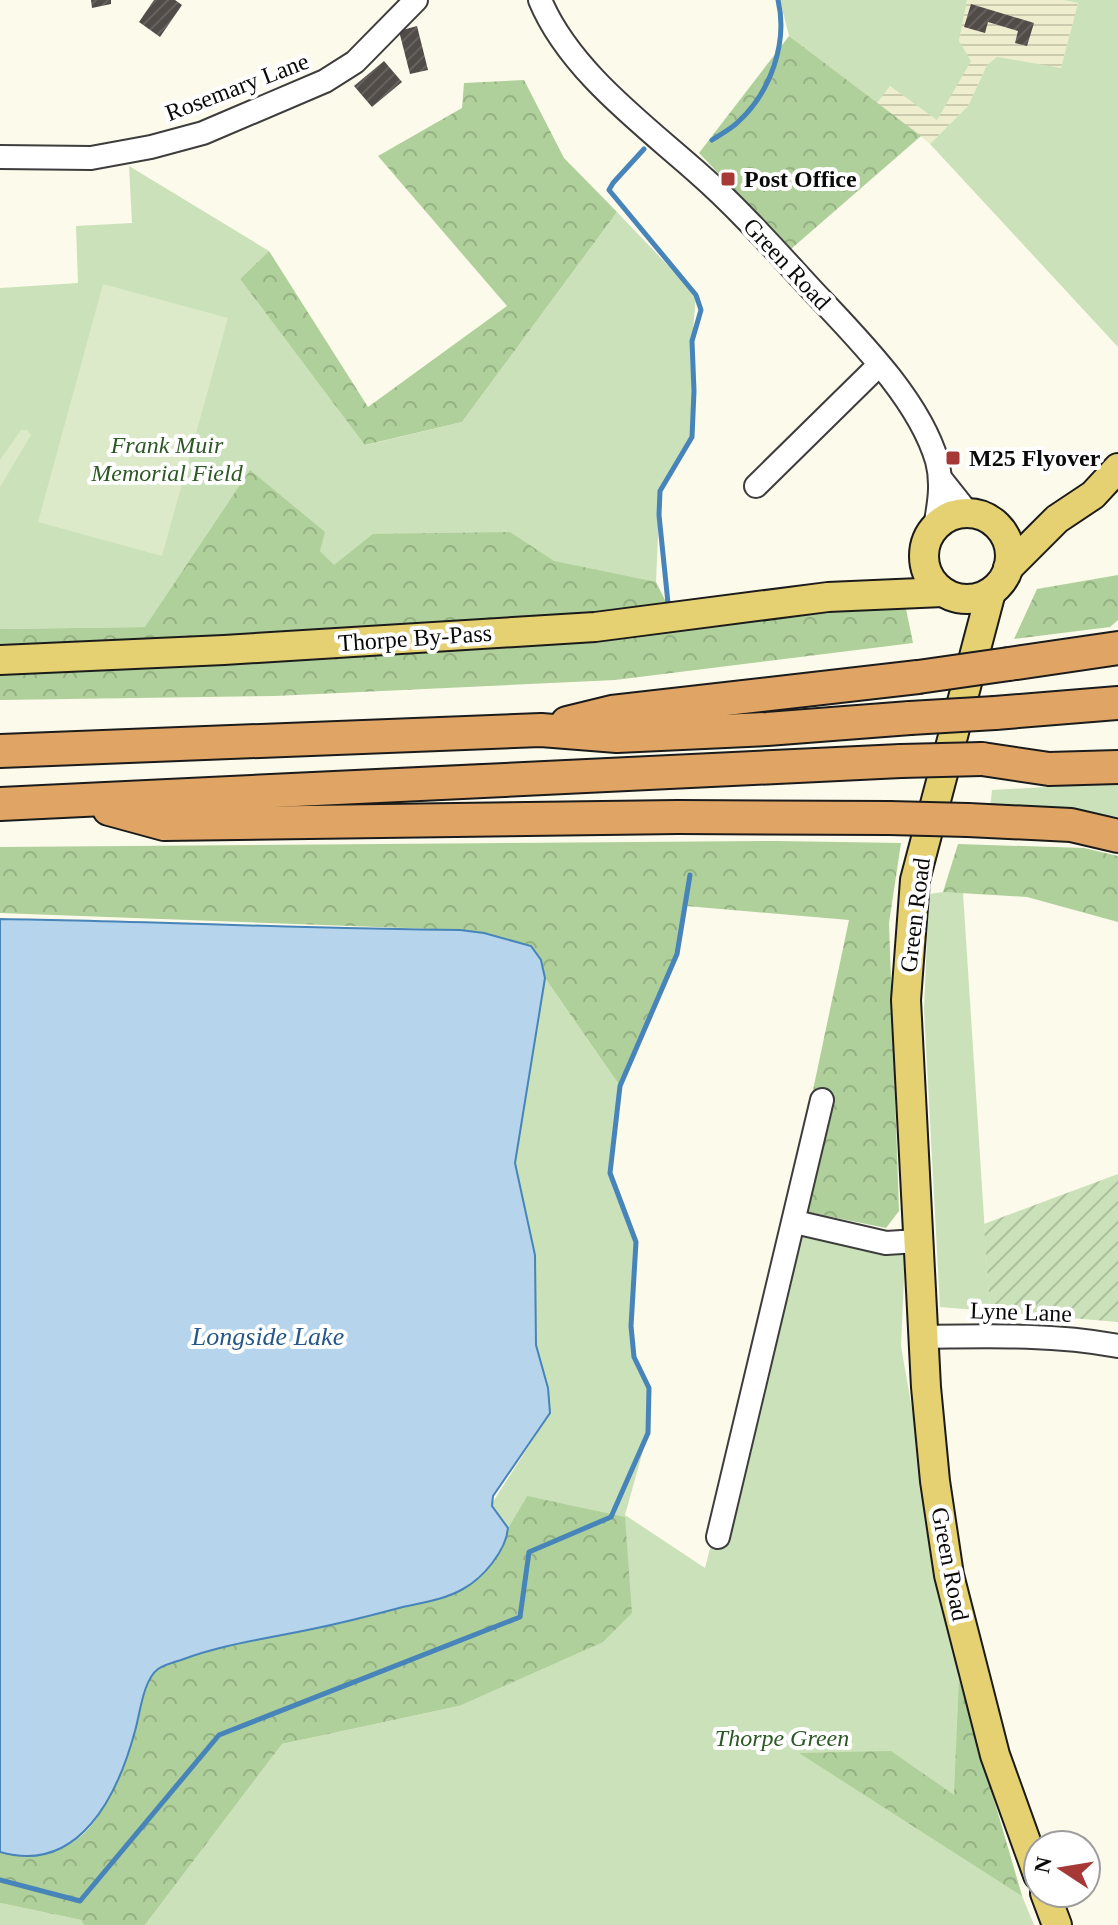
<svg xmlns="http://www.w3.org/2000/svg" width="1118" height="1925" font-family="Georgia,serif">
  <style>
    .farmland { fill: url(#farmland-rules) }
    .grass { fill: #cbe1b9 }
    .forest { fill: url(#forest-crowns) }
    .garden { fill: url(#garden-furrows) }
    .pitch { fill: #dceac9 }
    .water { fill: #b6d4ec; stroke: #4784b9; stroke-width: 2 }
    .lines { fill: none; stroke-linecap: round; stroke-linejoin: round }
    .stream { stroke: #4784b9; stroke-width: 5 }
    .building { fill: url(#building-hatch) }
    .minor-casing { stroke: #3d3d3d; stroke-width: 26 }
    .major-casing { stroke: #1b1b1b; stroke-width: 32 }
    .highway-casing { stroke: #1b1b1b; stroke-width: 36 }
    .minor { stroke: #fff; stroke-width: 22 }
    .major { stroke: #e5d171; stroke-width: 28 }
    .highway { stroke: #e0a564; stroke-width: 32 }
    .highway-bridge-casing { stroke: #1b1b1b; stroke-width: 36; stroke-linecap: butt }
    .highway-bridge { stroke: #e0a564; stroke-width: 32 }
    .poi-dot { fill: #a63836; stroke: #fff; stroke-width: 3 }
    .labels { text-anchor: middle; stroke-width: 8; stroke-linejoin: round; paint-order: stroke }
    .street-label { font-size: 24px; fill: #0a0a0a; stroke: #fff }
    .poi-label { font-size: 24px; font-weight: bold; fill: #0a0a0a; stroke: #fff; text-anchor: start }
    .park-label { font-size: 24px; font-style: italic; fill: #2c5824; stroke: #fff }
    .water-label { font-size: 26px; font-style: italic; fill: #265789; stroke: #fff }
  </style>
  <defs>
    <pattern id="farmland-rules" width="6" height="5" patternUnits="userSpaceOnUse" patternTransform="scale(2)"><rect width="6" height="5" fill="#eeeece"/><path d="M0 2.5h6" fill="none" stroke="#cbcbb0"/></pattern>
    <pattern id="forest-crowns" width="20" height="18" patternUnits="userSpaceOnUse" patternTransform="scale(2)"><rect width="20" height="18" fill="#afd09a"/><path d="M2 6a3 3 0 1 1 6 0M12 15a3 3 0 1 1 6 0" fill="none" stroke="#95b183"/></pattern>
    <pattern id="garden-furrows" width="10" height="10" patternUnits="userSpaceOnUse" patternTransform="scale(2)"><rect width="10" height="10" fill="#cbe1b9"/><path d="M-1 1l2-2M0 10L10 0M9 11l2-2" fill="none" stroke="#adc09e"/></pattern>
    <pattern id="building-hatch" width="6" height="6" patternUnits="userSpaceOnUse" patternTransform="scale(2)"><rect width="6" height="6" fill="#514c48"/><path d="M-1 1l2-2M0 6l6-6M5 7l2-2" fill="none" stroke="#65615e"/></pattern>
  </defs>
  <rect width="100%" height="100%" fill="#fcfaea"/>
  <polygon class="farmland" points="967,0 1062,0 1078,3 1061,68 987,65 968,106 930,144 877,103 889,85 937,119 959,41"/>
  <g class="grass">
    <polygon points="780,0 967,0 959,41 971,61 937,120 890,86 877,103 789,36"/>
    <polygon points="1063,0 1118,0 1118,347 930,144 968,106 987,65 997,57 1061,68 1078,3"/>
    <polygon points="129,166 269,251 240,279 366,445 462,422 617,212 696,295 692,341 692,437 660,491 656,582 642,592 145,627 0,629 0,288 78,283 76,226 132,223"/>
    <polygon points="1118,783 1118,817 990,808 992,790"/>
    <polygon points="943,892 963,893 990,1311 940,1307 924,1009 929,894"/>
    <polygon points="545,978 620,1086 610,1173 636,1242 631,1326 634,1357 649,1388 648,1433 625,1515 705,1568 795,1222 905,1255 901,1346 959,1680 1022,1896 1034,1925 145,1925 282,1744 459,1706 527,1496 508,1528 491,1505 550,1413 536,1345 535,1255 515,1163"/>
    <polygon points="0,1903 81,1920 84,1925 0,1925"/>
  </g>
  <g class="forest">
    <polygon points="789,36 921,136 791,249 699,153"/>
    <polygon points="524,80 564,158 617,212 462,422 365,445 240,279 269,251 368,407 507,306 378,156 462,108 464,83"/>
    <polygon points="250,470 325,532 320,551 334,565 373,534 510,532 554,561 656,582 678,626 905,604 913,643 615,680 275,696 0,700 0,629 145,627"/>
    <polygon points="1118,575 1118,620 1110,627 1014,639 1037,589"/>
    <polygon points="776,841 901,843 889,923 899,1211 886,1228 788,1208 849,920 686,906 677,954 620,1086 545,978 531,946 484,933 460,930 0,913 0,847"/>
    <polygon points="958,844 1084,848 1118,856 1118,922 1027,897 943,892"/>
    <path d="M527 1496 625 1517 632 1613 603 1642 459 1706 282 1744 145 1925H84L81 1920 0 1903V1852C36 1863 78 1850 98 1816 107 1800 112 1780 118 1763 129 1736 139 1708 149 1681L157 1669 183 1659 227 1646 341 1623 446 1596 464 1589 479 1577 496 1557 508 1528Z"/>
    <polygon points="959,1680 1022,1896 799,1753 891,1751 954,1795"/>
  </g>
  <polygon class="garden" points="1118,1174 1118,1322 990,1311 984,1224"/>
  <g class="pitch">
    <polygon points="103,284 228,318 162,556 38,522"/>
    <polygon points="21,430 27,430 31,435 0,487 0,460"/>
  </g>
  <path class="water" d="M0 919C153 921 306 929 460 930L484 933 531 946 541 960 545 978 515 1163 535 1255 536 1345 548 1388 550 1413 493 1496 492 1506 508 1528C506 1551 483 1578 463 1589 444 1600 420 1603 399 1608 362 1618 325 1627 287 1634 251 1641 215 1647 181 1660 174 1662 164 1665 158 1669 143 1680 140 1714 135 1731 118 1794 80 1875 0 1852Z"/>
  <g class="lines">
    <g class="stream">
      <path d="M712 140C721 134 731 129 738 122 771 92 788 42 778 0"/>
      <polyline points="644,149 613,183 609,190 696,295 701,310 692,341 694,391 692,437 660,491 659,515 668,603"/>
      <polyline points="0,1880 80,1901 219,1735 520,1617 529,1552 611,1517 648,1433 649,1388 634,1357 631,1326 636,1242 610,1173 620,1086 677,954 690,875"/>
    </g>
  </g>
  <g class="building">
    <polygon points="91,0 111,0 111,4 92,8"/>
    <polygon points="154,0 175,0 182,5 160,37 139,22"/>
    <polygon points="971,4 1034,23 1027,46 1015,43 1018,31 988,22 985,33 964,27"/>
    <polygon points="417,26 428,70 410,74 399,31"/>
    <polygon points="384,61 402,82 372,107 354,86"/>
  </g>
  <g class="lines">
    <g class="minor-casing">
      <g id="minor">
        <path d="M540 0C569 70 643 124 698 173 739 209 776 251 813 291 856 337 919 399 937 461 943 483 939 505 935 527"/>
        <polyline points="0,157 91,158 151,147 203,133 325,81 355,62 416,0"/>
        <polyline points="941,479 968,513"/>
        <polyline points="756,486 879,365"/>
        <polyline points="795,1222 886,1243 918,1241"/>
        <path d="M922 1337C987 1336 1054 1334 1118 1346"/>
        <polyline points="718,1537 822,1100"/>
      </g>
    </g>
    <g class="major-casing">
      <g id="major">
        <circle cx="967" cy="556" r="43"/>
        <polyline points="1008,568 1057,519 1093,495 1118,468"/>
        <polyline points="991,592 915,880 906,1000 926,1387 935,1481 949,1575 995,1755 1038,1875"/>
        <polyline points="0,660 224,650 595,627 828,597 943,592"/>
        <polyline points="1045,1893 1057,1925"/>
      </g>
    </g>
    <g class="highway-casing">
      <g id="highway">
        <polyline points="1009,664 1118,648"/>
        <polyline points="995,713 1118,703"/>
        <polyline points="567,723 612,712 918,677"/>
        <polyline points="0,751 541,730 617,736 767,729 910,718"/>
        <polyline points="982,759 1049,769 1118,767"/>
        <polyline points="0,804 901,761"/>
        <polyline points="109,809 164,824 678,817 889,818"/>
        <polyline points="968,820 1071,825 1118,836"/>
      </g>
    </g>
    <use href="#minor" class="minor"/>
    <use href="#major" class="major"/>
    <use href="#highway" class="highway"/>
    <g class="highway-bridge-casing">
      <g id="highway-bridge">
        <polyline points="918,677 1009,664"/>
        <polyline points="910,718 995,713"/>
        <polyline points="901,761 982,759"/>
        <polyline points="889,818 968,820"/>
      </g>
    </g>
    <use href="#highway-bridge" class="highway-bridge"/>
  </g>
  <g class="poi-dot">
    <rect x="720" y="171" width="16" height="16" rx="4"/>
    <rect x="945" y="450" width="16" height="16" rx="4"/>
  </g>
  <g class="labels">
    <g class="street-label">
      <text transform="translate(237 87) rotate(-21)" y="8">Rosemary Lane</text>
      <text transform="translate(787 264) rotate(47)" y="8">Green Road</text>
      <text transform="translate(415 638) rotate(-4)" y="8">Thorpe By-Pass</text>
      <text transform="translate(915 915) rotate(-83)" y="8">Green Road</text>
      <text transform="translate(1021 1312) rotate(2)" y="8">Lyne Lane</text>
      <text transform="translate(950 1564) rotate(79)" y="8">Green Road</text>
    </g>
    <g class="poi-label">
      <text x="744" y="187">Post Office</text>
      <text x="969" y="466">M25 Flyover</text>
    </g>
    <g class="park-label">
      <text x="167" y="453">Frank Muir<tspan x="167" dy="28">Memorial Field</tspan></text>
      <text x="782" y="1746">Thorpe Green</text>
    </g>
    <g class="water-label">
      <text x="268" y="1345">Longside Lake</text>
    </g>
  </g>
  <g transform="translate(1062 1869) rotate(282)"><circle r="38" fill="#ffffff" stroke="#9d9d9d" stroke-width="2"/>
  <path d="M0-6L14 30L0 20L-14 30Z" fill="#a63836"/>
  <text y="-12" font-size="22" font-weight="bold" text-anchor="middle" fill="#0a0a0a">N</text>
  </g>
</svg>
